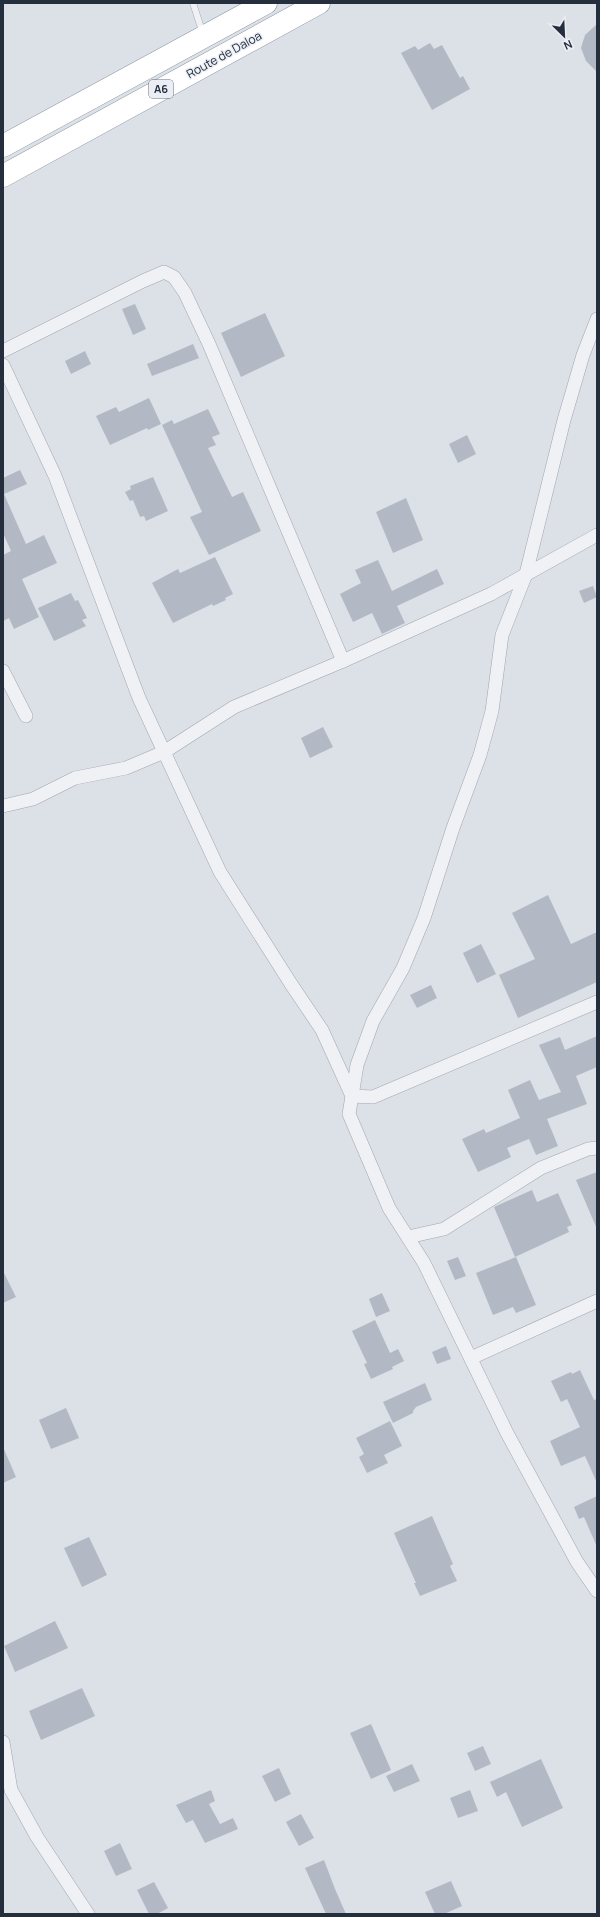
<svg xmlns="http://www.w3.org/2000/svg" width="600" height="1917" font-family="Manrope,sans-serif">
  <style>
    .building { fill: #b3b9c4 }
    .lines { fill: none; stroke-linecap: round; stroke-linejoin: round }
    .lane-casing { stroke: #a1a7b1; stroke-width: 7 }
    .street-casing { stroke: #a1a7b1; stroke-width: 14 }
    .highway-casing { stroke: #838e9e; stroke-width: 23 }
    .lane { stroke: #eff1f5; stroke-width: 6 }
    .street { stroke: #eff1f5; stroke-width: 13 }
    .highway { stroke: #fff; stroke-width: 22 }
    .labels { text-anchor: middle; stroke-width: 3; stroke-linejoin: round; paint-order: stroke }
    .shield { fill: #ebeff5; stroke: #606874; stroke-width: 1 }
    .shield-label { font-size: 11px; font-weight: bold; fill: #252e3d }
    .street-label { font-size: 12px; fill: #252e3d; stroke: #ebeff5 }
  </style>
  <rect width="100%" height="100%" fill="#dce0e7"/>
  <g class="building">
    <polygon points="597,24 597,72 586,61 581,48 585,35"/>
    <polygon points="430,43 434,49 442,45 460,78 463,76 470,89 432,110 401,53 415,46 418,50"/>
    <polygon points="135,304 146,329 133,335 122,309"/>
    <polygon points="265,313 285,356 241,377 221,333"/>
    <polygon points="193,344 199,358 152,376 147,364"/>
    <polygon points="85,351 91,364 71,374 65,361"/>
    <polygon points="149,398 161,424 148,430 147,428 110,445 96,416 116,407 119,412"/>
    <polygon points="208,409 220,434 212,437 216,445 208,448 232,497 243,492 261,531 209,555 190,517 202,512 162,425 172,420 174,424"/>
    <polygon points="467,435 476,454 458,463 449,444"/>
    <polygon points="20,470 27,484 4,494 26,544 44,535 57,563 22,579 39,617 14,629 9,618 3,621 3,555 11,551 3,533 3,478"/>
    <polygon points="153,477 168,511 146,521 144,516 140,517 133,500 130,501 125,492 131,489 130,486"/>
    <polygon points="406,498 423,540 393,553 376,512"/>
    <polygon points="215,557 233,594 225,598 226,600 213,606 212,604 173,623 152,583 178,569 180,573"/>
    <polygon points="378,560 392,591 437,569 444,584 397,606 405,623 382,634 372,613 353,622 340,594 361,583 355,570"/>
    <polygon points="593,586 597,597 584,603 579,591"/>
    <polygon points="71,593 75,601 78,600 87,618 82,620 86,626 54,641 38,608"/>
    <polygon points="323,727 333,747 310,758 301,738"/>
    <polygon points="548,895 571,944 597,932 597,982 518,1018 499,975 535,959 512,913"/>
    <polygon points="481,944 496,974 477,983 463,953"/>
    <polygon points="431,985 437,998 417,1008 410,995"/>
    <polygon points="597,1036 597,1067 576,1076 587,1104 547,1119 558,1146 536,1155 529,1139 507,1148 511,1157 478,1172 462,1139 484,1129 486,1133 520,1118 508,1090 530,1080 539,1100 561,1092 539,1045 560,1037 565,1050"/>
    <polygon points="597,1172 597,1229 576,1180"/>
    <polygon points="532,1190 537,1202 558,1193 572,1225 567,1227 569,1232 515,1257 494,1207"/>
    <polygon points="458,1257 466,1276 455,1280 447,1261"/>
    <polygon points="516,1257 536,1305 516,1313 513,1307 493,1315 476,1273"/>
    <polygon points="3,1271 16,1297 3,1303"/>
    <polygon points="382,1293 390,1311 376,1317 369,1299"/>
    <polygon points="375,1320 390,1353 398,1349 404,1361 392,1367 393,1369 371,1379 364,1364 367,1363 352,1331"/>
    <polygon points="446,1346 451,1359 437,1364 432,1352"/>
    <polygon points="580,1370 594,1400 597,1399 597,1483 585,1456 561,1466 550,1441 580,1427 567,1399 561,1402 551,1381 571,1372 572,1374"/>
    <polygon points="425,1383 432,1400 416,1407 413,1411 413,1413 393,1423 383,1402"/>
    <polygon points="66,1408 79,1438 51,1449 39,1420"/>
    <polygon points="390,1421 402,1446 384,1455 388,1463 367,1473 359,1457 364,1454 356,1438"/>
    <polygon points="3,1447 16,1477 3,1483"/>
    <polygon points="597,1496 597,1547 584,1517 579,1519 574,1507"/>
    <polygon points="432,1516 453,1564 450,1566 457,1581 420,1596 414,1583 416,1583 394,1533"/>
    <polygon points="89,1537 107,1575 82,1587 64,1548"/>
    <polygon points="55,1621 68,1648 15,1672 4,1646"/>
    <polygon points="82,1688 95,1716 41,1740 29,1711"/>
    <polygon points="371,1724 391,1770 371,1779 350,1733"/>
    <polygon points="483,1746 491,1764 475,1771 467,1753"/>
    <polygon points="541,1759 563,1808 522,1827 506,1792 497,1797 490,1782"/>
    <polygon points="412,1764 420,1781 394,1792 386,1776"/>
    <polygon points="279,1768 291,1794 275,1802 262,1776"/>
    <polygon points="211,1790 215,1801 209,1804 220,1824 233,1818 238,1829 205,1843 193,1820 186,1823 176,1805"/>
    <polygon points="470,1790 478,1811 458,1818 450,1798"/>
    <polygon points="301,1814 314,1838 299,1846 286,1822"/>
    <polygon points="120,1843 132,1869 116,1876 104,1851"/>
    <polygon points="324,1860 335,1889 346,1914 326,1914 305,1868"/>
    <polygon points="451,1881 462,1906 444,1914 435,1914 425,1892"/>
    <polygon points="154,1882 168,1908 157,1914 149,1914 137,1890"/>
  </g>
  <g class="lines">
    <g class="lane-casing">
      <polyline id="lane" points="193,3 203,34"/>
    </g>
    <g class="street-casing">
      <g id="street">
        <polyline points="597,319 583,355 564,420 526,574 502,635 492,711 480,755 453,828 424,918 403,968 373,1021 357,1065 352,1096 373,1097 597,1002"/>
        <polyline points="3,351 143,281 164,272 174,277 185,293 209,344 343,661"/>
        <polyline points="3,365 55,476 139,698 220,872 291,984 322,1030 352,1096 349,1114 389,1208 424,1263 507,1433 577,1562 597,1591"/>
        <polyline points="3,671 26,716"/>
        <polyline points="3,806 33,799 75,778 126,768 164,752 234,707 343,661 491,594 597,535"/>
        <polyline points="408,1237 444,1229 541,1168 588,1149 597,1148"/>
        <polyline points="471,1358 597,1301"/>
        <polyline points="3,1742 11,1790 37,1837 88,1914"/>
      </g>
    </g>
    <g class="highway-casing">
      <g id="highway">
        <polyline points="3,146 266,3"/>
        <polyline points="3,176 319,3"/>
      </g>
    </g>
    <use href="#lane" class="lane"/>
    <use href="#street" class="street"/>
    <use href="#highway" class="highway"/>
  </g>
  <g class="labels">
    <rect class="shield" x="149" y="80" width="24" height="18" rx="3"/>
    <g class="shield-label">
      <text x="161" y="93">A6</text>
    </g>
    <g class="street-label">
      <text transform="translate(224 55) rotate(-29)" y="4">Route de Daloa</text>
    </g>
  </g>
  <rect width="600" height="1917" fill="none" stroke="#252e3d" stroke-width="8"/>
  <g transform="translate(564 36) rotate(156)" stroke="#ebeff5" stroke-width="3" paint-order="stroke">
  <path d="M0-3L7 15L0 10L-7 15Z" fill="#252e3d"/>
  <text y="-6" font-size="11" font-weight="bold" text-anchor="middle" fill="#252e3d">N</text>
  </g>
</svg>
